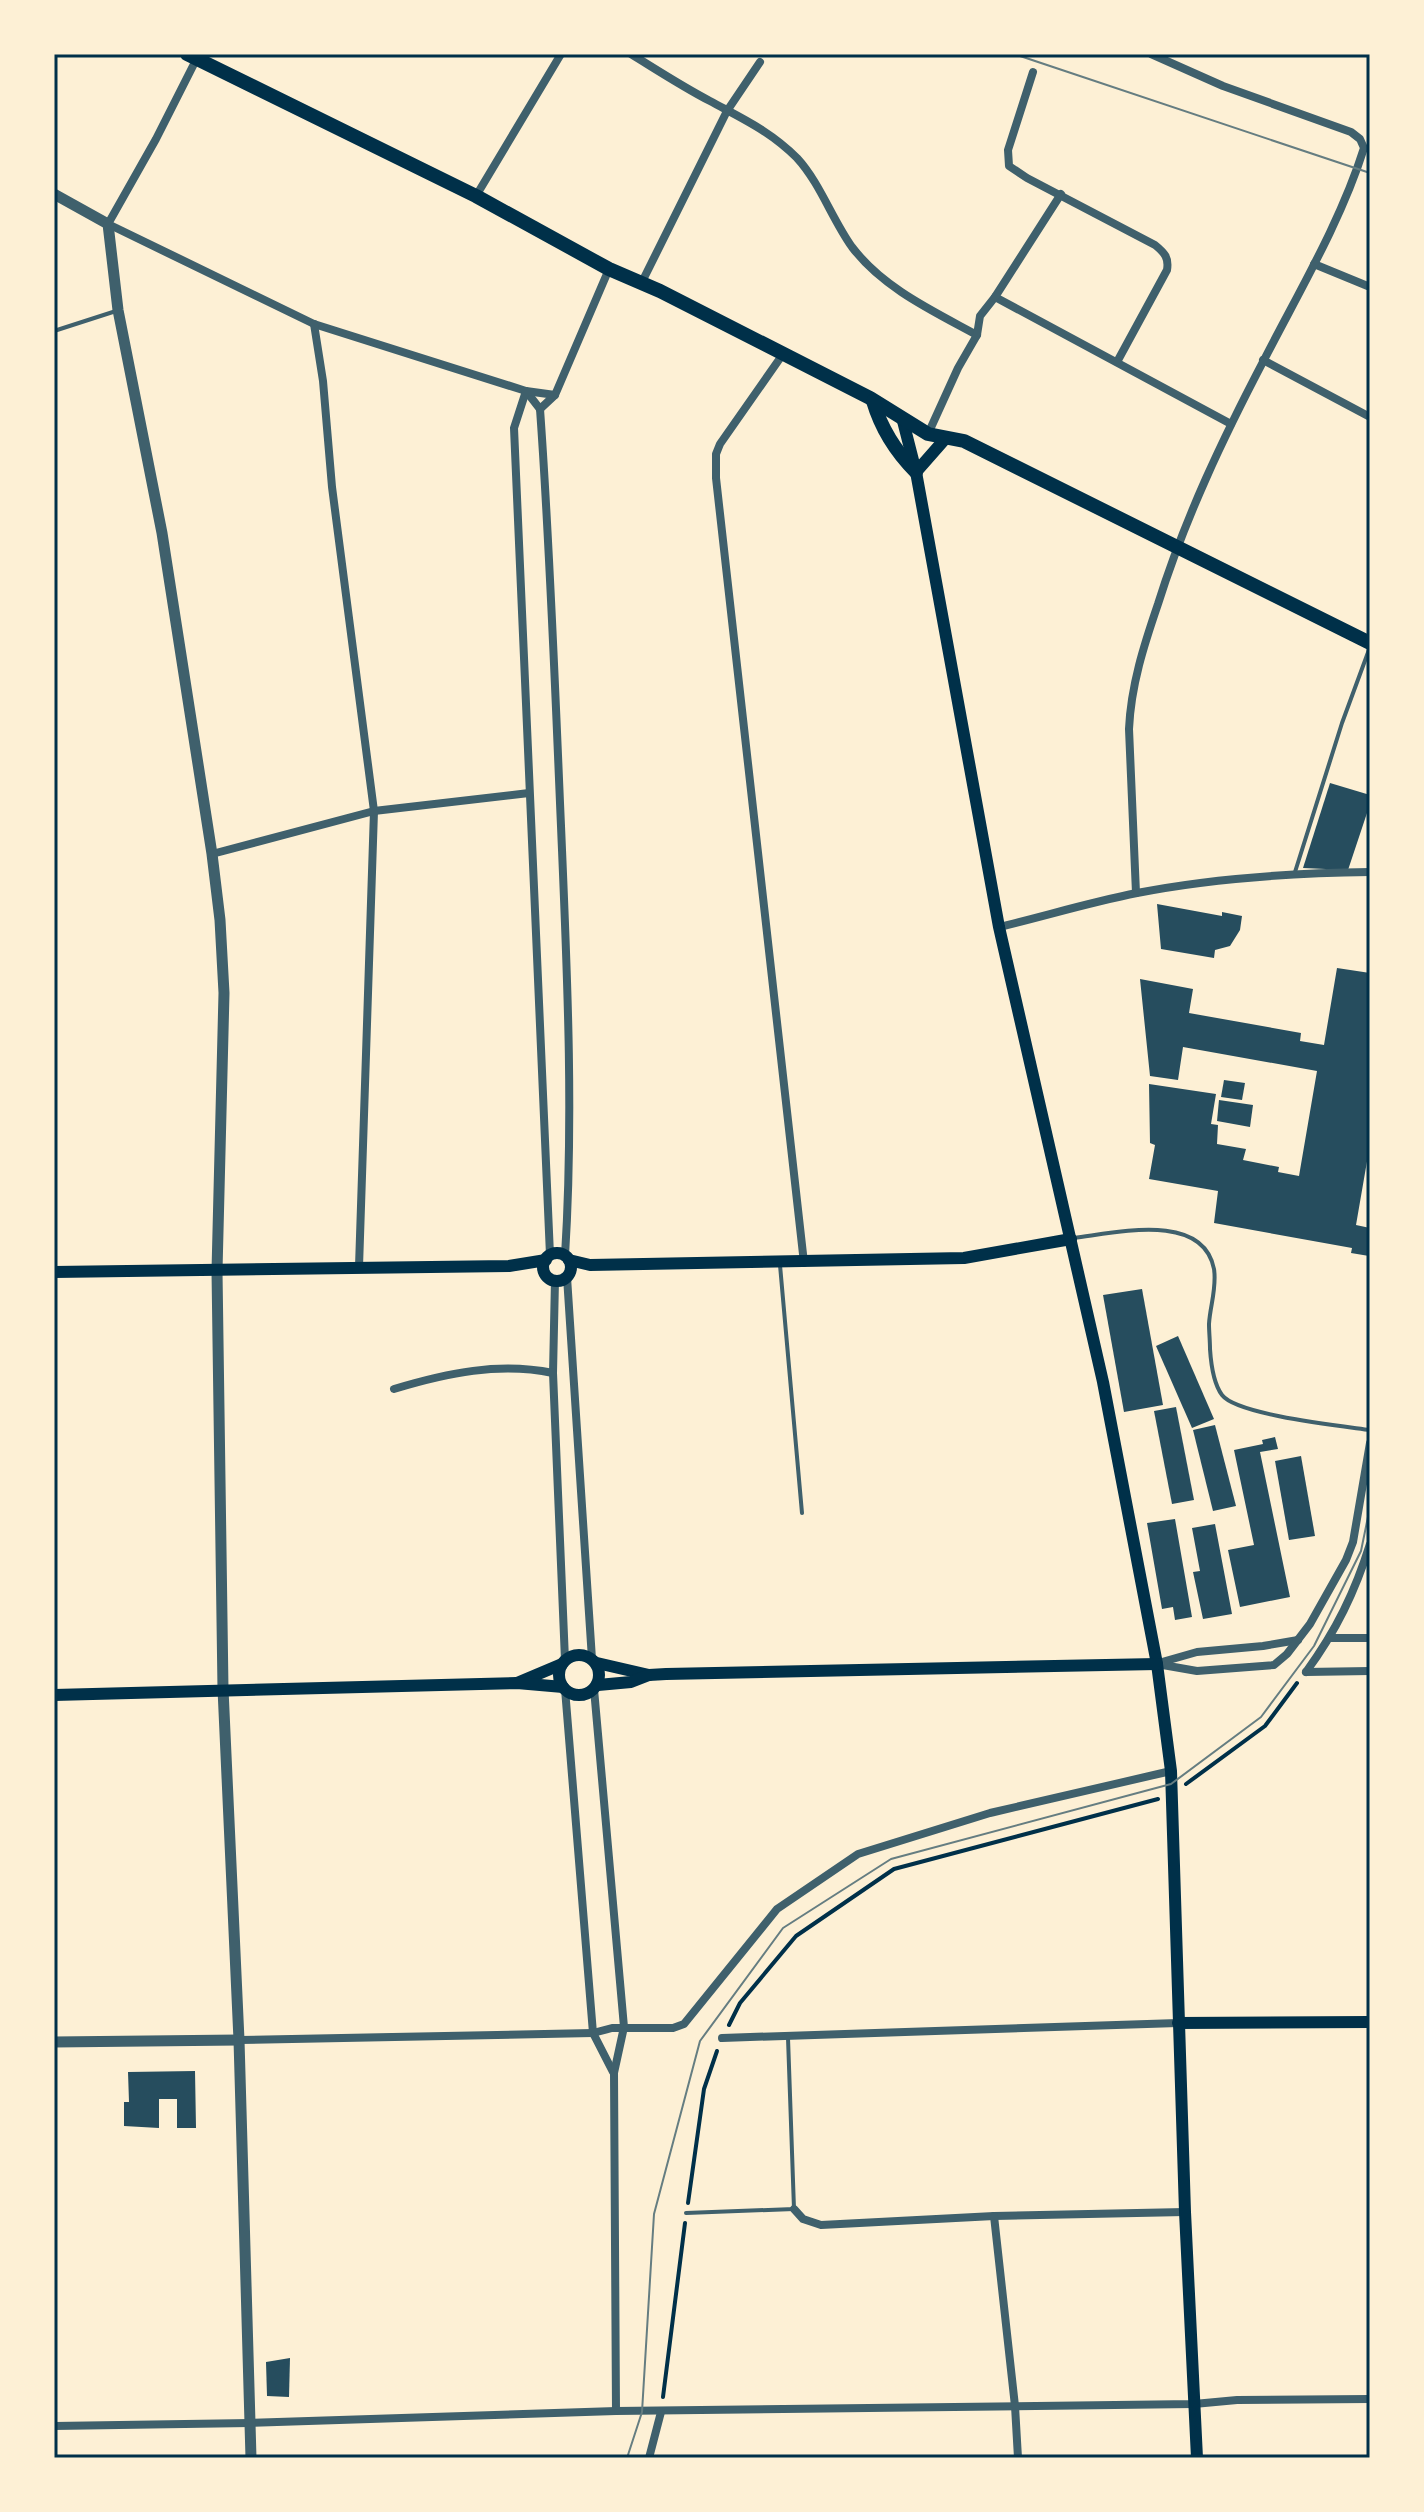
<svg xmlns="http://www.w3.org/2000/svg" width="1424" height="2512" font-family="Mulish,sans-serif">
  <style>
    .building { fill: #264d5e }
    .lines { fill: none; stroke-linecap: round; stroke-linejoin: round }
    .path { stroke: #003049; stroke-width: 4 }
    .service { stroke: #3f606c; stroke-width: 4 }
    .minor { stroke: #3f606c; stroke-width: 8 }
    .tertiary { stroke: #3f606c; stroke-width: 11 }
    .secondary { stroke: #003049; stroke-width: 12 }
    .primary { stroke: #003049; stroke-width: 14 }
    .tram { stroke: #657d81; stroke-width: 2 }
    .neatline { fill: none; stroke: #003049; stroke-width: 3 }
  </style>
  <rect width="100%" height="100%" fill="#fdf0d5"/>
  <g class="building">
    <polygon points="1330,783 1370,795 1370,804 1348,870 1303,868"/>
    <polygon points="1157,904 1222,916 1222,912 1242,916 1240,930 1230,946 1215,950 1214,958 1161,949"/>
    <polygon points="1337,968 1370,973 1370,1144 1356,1225 1370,1228 1369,1256 1351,1253 1352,1248 1214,1223 1218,1191 1149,1179 1155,1145 1150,1143 1149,1084 1216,1094 1211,1124 1218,1125 1217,1144 1246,1149 1243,1160 1279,1167 1278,1172 1299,1176 1317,1071 1183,1047 1178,1080 1150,1076 1140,979 1193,989 1189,1013 1301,1033 1300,1041 1324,1045"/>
    <polygon points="1224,1080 1245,1083 1242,1100 1221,1097"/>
    <polygon points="1219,1100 1253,1105 1250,1127 1217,1121"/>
    <polygon points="1142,1289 1163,1405 1124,1412 1103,1295"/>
    <polygon points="1178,1336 1214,1419 1192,1428 1156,1346"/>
    <polygon points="1176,1407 1194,1500 1172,1504 1154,1411"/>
    <polygon points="1215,1425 1236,1506 1213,1511 1193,1430"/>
    <polygon points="1275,1437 1278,1449 1260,1452 1290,1597 1240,1607 1228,1550 1254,1545 1234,1450 1263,1444 1262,1440"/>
    <polygon points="1301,1456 1315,1536 1289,1540 1275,1461"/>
    <polygon points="1175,1519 1192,1617 1175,1620 1173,1607 1162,1609 1147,1523"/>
    <polygon points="1215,1524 1232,1614 1203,1619 1193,1572 1200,1571 1192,1528"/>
    <polygon points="195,2071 196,2128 177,2128 177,2099 159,2099 159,2128 124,2126 124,2102 129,2102 128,2072"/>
    <polygon points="290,2358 289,2397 267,2396 266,2362"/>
  </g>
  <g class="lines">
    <g class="path">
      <polyline points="1186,1784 1265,1726 1297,1683"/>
      <polyline points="729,2025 740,2003 796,1936 894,1869 1158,1799"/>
      <polyline points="688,2203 704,2089 717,2051"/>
      <polyline points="663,2397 685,2223"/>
    </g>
    <g class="service">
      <polyline points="54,331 116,311"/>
      <polyline points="1295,872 1342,723 1370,647"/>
      <path d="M1074 1238C1115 1233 1203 1211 1214 1269 1217 1288 1210 1306 1209 1324 1209 1332 1210 1340 1210 1349 1211 1364 1213 1383 1222 1395 1237 1415 1342 1426 1370 1430"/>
      <polyline points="780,1265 802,1513"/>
      <polyline points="686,2213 794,2209 788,2038"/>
    </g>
    <g class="minor">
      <path d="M631 54C657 70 683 87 710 101 743 119 770 131 797 158 820 183 832 219 852 247 883 288 933 311 977 335"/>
      <polyline points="197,58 156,139 108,224 314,324 526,391 540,409"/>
      <path d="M1033 72 1008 150 1009 166 1027 178 1155 245C1165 253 1169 258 1167 270L1117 362"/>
      <polyline points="476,196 561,54"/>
      <polyline points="1314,264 1370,287"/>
      <polyline points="641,284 727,111 760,62"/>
      <polyline points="995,297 1231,424"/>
      <polyline points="314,324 323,381 332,487 374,811 359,1267"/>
      <polyline points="783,354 720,444 716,454 716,478 804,1263"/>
      <polyline points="1263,360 1370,417"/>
      <path d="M540 409C550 548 555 687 561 826 567 969 574 1113 565 1256"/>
      <polyline points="540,409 555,395 609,269"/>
      <polyline points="928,434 958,368 977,335 980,316 995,297 1061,194"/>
      <polyline points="212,854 374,811 529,793"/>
      <path d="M1136 893 1129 729C1131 685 1144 645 1158 604 1185 518 1223 438 1265 358 1300 290 1341 221 1364 148L1360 139 1351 132 1223 86 1151 54"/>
      <path d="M999 927C1045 916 1091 902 1137 893 1214 878 1292 873 1370 872"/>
      <polyline points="550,1255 514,428 526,391 555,395"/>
      <polyline points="567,1277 592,1659"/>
      <polyline points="555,1280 553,1373 565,1660"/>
      <path d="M394 1389C447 1373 499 1362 553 1373"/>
      <polyline points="1331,1638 1370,1638"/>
      <polyline points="1162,1662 1197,1652 1263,1646 1298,1640"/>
      <polyline points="1157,1664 1197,1671 1274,1665 1287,1654 1310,1624 1346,1560 1353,1542 1370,1443"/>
      <path d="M1306 1672C1336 1631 1355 1592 1370 1544"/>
      <polyline points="1306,1672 1370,1671"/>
      <polyline points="565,1689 593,2033 613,2072"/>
      <polyline points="594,1689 624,2027 614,2073 616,2411"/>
      <polyline points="722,2038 1178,2023"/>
      <polyline points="239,2040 593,2033 612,2028 673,2028 684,2024 777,1909 858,1854 990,1813 1171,1771"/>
      <polyline points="794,2209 803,2219 821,2225 994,2216 1185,2212"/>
      <polyline points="994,2216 1015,2406 1018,2458"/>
      <polyline points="54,2426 250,2423 616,2411 1194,2404 1237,2400 1370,2399"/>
      <polyline points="649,2458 661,2412"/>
    </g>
    <g class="tertiary">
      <polyline points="54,194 108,224 118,310 162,533 212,854 220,920 224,993 217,1271 223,1689 239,2040 251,2458"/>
      <polyline points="54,2042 239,2040"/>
    </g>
    <g class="secondary">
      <polyline points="903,421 916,472 999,927 1103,1382 1157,1664 1171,1771 1185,2212 1197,2458"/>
      <polyline points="916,472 945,439"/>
      <circle cx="557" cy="1267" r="14"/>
      <polyline points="569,1260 590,1265 964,1258 1071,1239"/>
      <polyline points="54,1272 509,1266 546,1260"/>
      <circle cx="579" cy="1675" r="20"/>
      <polyline points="597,1663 649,1675"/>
      <polyline points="517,1683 562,1664"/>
      <polyline points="598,1685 631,1682 649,1675 666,1674 1157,1664"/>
      <polyline points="54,1695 517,1683 563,1687"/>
      <polyline points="1178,2023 1370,2022"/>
    </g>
    <g class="primary">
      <polyline points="187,54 476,196 609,269 660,291 870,398 928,434 964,441 1370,643"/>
      <path d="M873 401C881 428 896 452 916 472"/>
    </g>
    <g class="tram">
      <polyline points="1014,54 1370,173"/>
      <polyline points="627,2458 642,2412 654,2214 700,2041 783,1928 891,1859 1171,1784 1261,1717 1314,1646 1361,1551 1370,1507"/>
    </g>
  </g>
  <rect width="1424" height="2512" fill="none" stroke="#fdf0d5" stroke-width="112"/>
  <rect x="56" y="56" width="1312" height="2400" class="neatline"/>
</svg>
